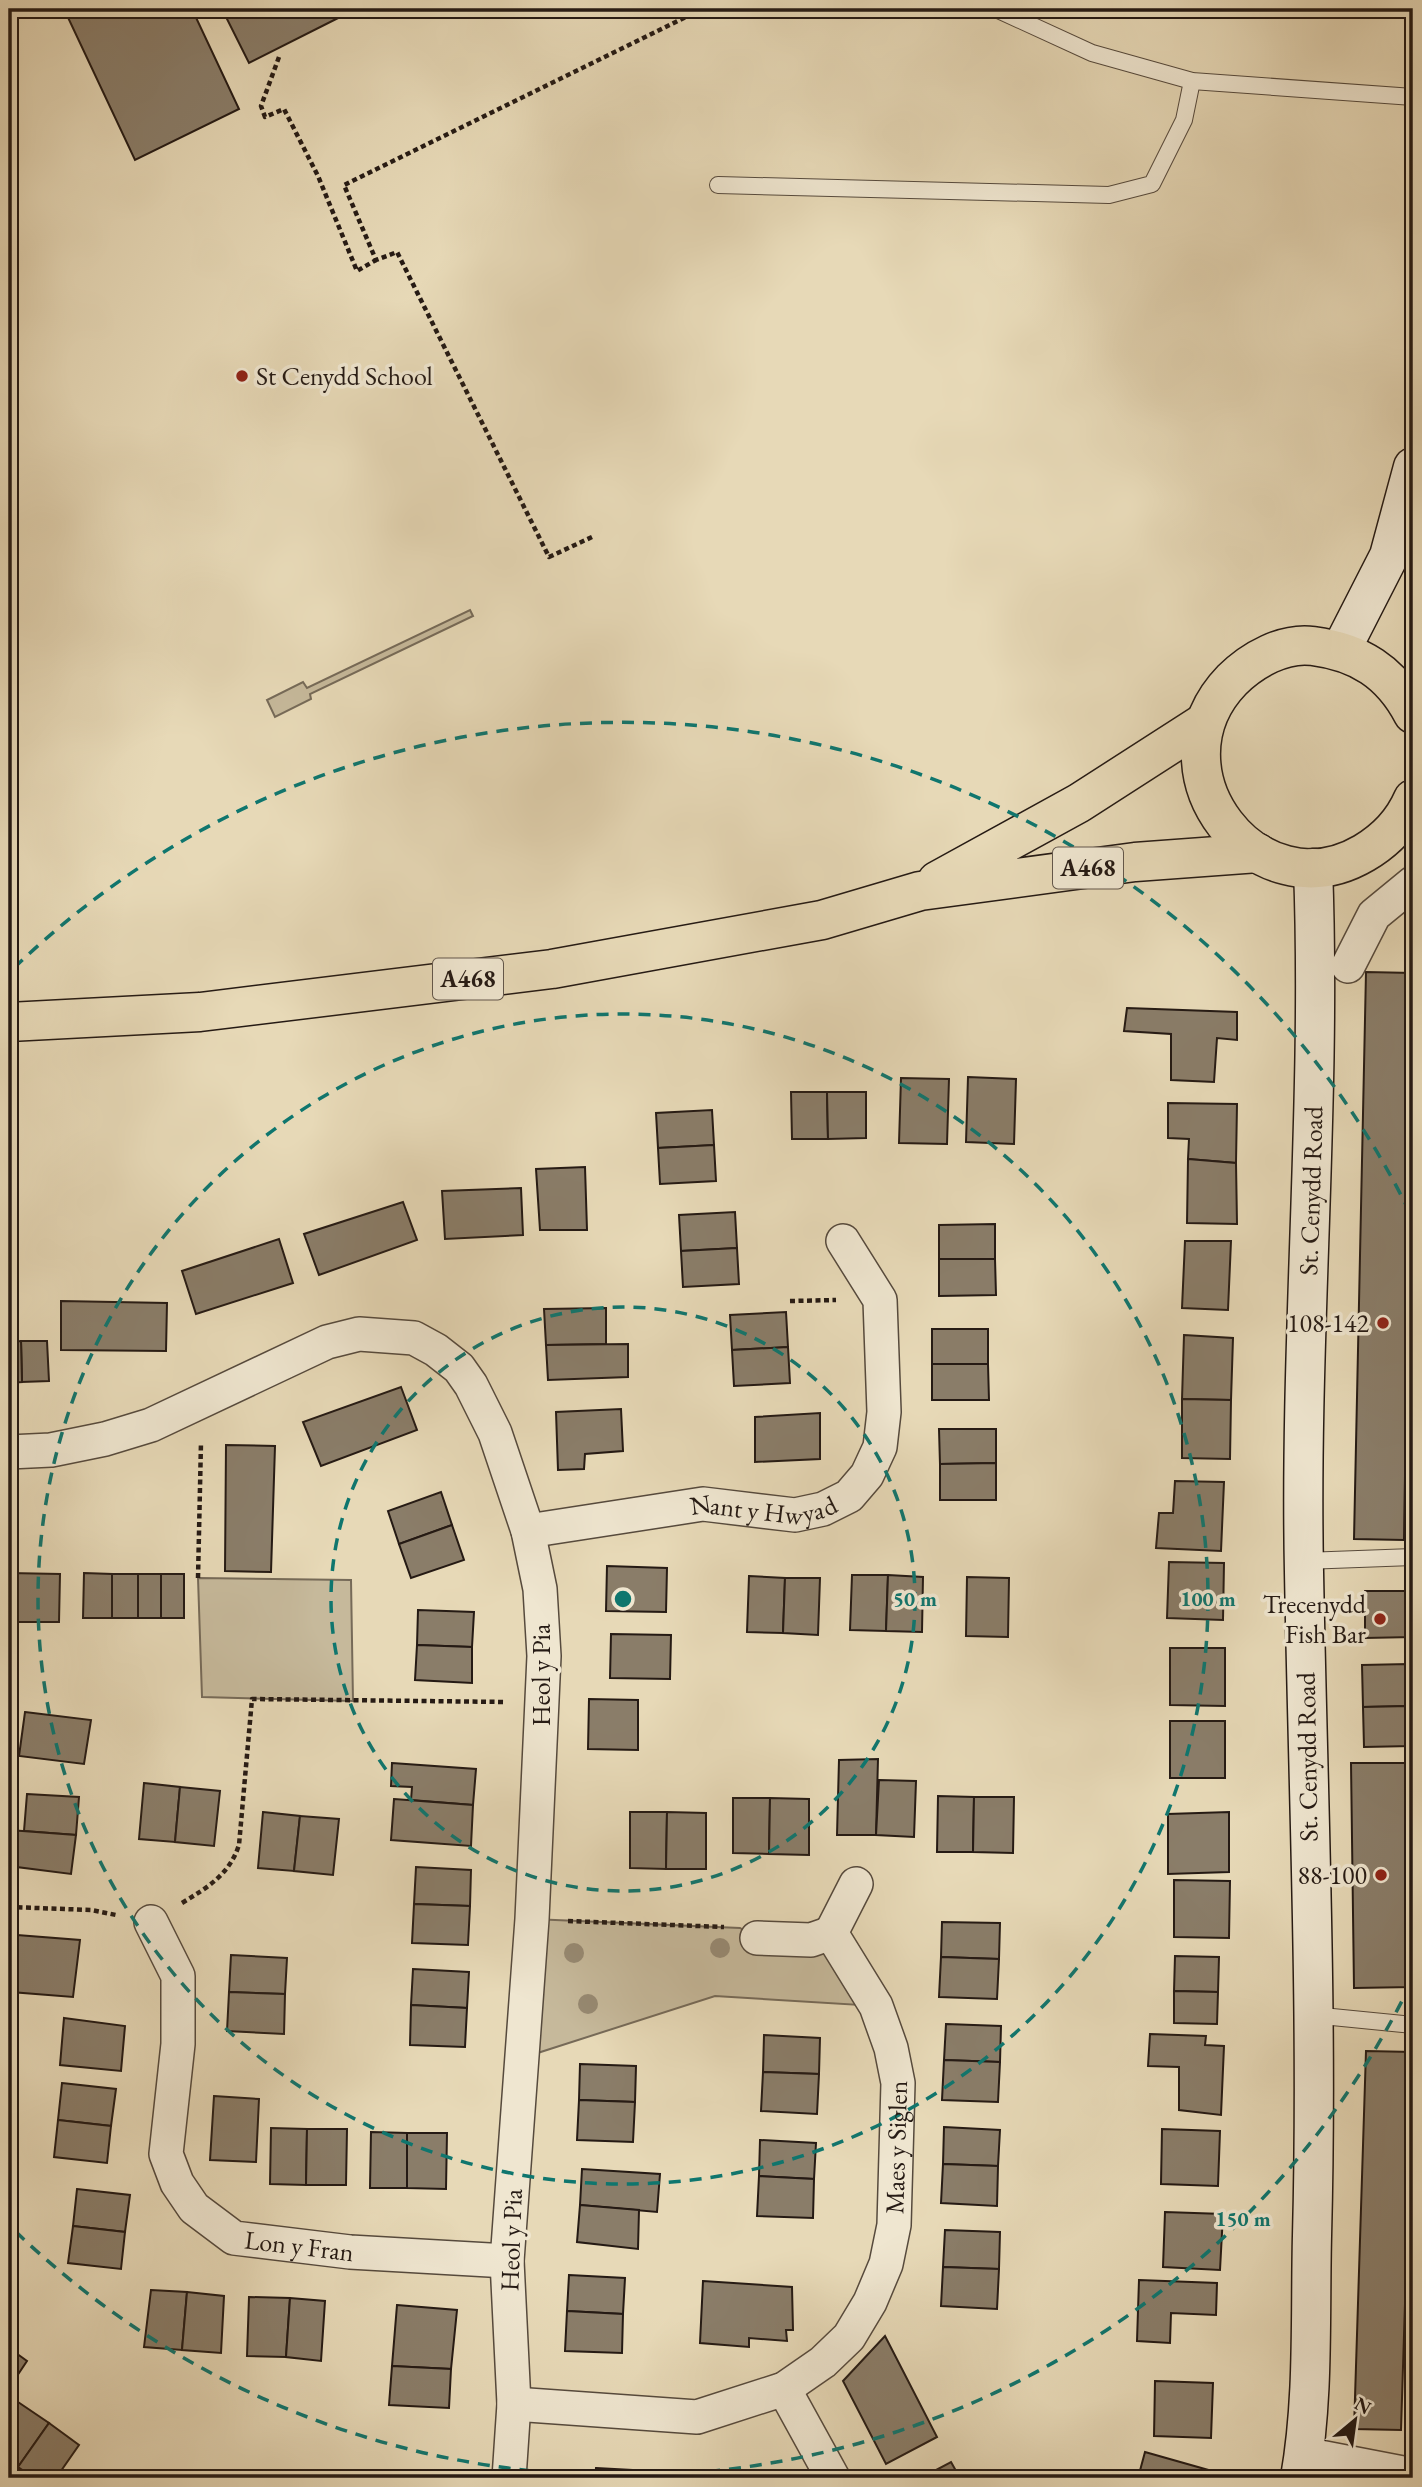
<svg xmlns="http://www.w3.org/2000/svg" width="1422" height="2487" font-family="'EB Garamond',serif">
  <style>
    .green { fill: #c6b99b; stroke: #766a58; stroke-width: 2 }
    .building { fill: #8a7d69; stroke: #251a14; stroke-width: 2 }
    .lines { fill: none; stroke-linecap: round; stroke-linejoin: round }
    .lane-casing { stroke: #564a3d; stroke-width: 18 }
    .street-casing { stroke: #564a3d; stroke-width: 36 }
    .secondary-casing { stroke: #251a14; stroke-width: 41 }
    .primary-casing { stroke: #251a14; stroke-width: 41 }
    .path { stroke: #251a14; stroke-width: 4.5; stroke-dasharray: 5 3.5; stroke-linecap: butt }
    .lane { stroke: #efe6d0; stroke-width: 16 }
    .street { stroke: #efe6d0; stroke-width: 33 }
    .secondary { stroke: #efe6d0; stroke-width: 38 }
    .primary { stroke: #e7d9b7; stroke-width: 38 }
    .tree { fill: #978a73 }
    .ring { fill: none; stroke: #0f766e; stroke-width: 3.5; stroke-dasharray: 12 9 }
    .poi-dot { fill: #8f2418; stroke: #efe6d0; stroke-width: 2.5 }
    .labels { text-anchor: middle; stroke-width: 7; stroke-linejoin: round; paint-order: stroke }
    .shield { fill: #efe6d0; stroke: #62574c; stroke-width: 2 }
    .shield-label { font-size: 24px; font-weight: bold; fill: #251a14 }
    .poi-label { font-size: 26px; fill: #251a14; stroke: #efe6d0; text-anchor: end }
    .street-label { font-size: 26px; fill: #251a14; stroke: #efe6d0 }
    .centre { fill: #0f766e; stroke: #efe6d0; stroke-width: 3.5 }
    .ring-label { font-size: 21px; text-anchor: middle; font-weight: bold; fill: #0f766e; stroke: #efe6d0; stroke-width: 7; stroke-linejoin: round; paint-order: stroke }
  </style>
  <rect width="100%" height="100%" fill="#e7d9b7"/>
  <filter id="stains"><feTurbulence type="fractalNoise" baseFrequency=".00286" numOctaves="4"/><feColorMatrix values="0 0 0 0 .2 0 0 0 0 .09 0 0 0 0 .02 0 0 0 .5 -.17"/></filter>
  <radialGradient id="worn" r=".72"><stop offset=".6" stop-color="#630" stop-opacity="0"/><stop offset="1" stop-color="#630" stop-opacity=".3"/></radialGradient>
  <g class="green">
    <polygon points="470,610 473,616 310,694 311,699 275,717 267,700 303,682 307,688"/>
    <polygon points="198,1578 351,1580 353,1701 202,1697"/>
    <polygon points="532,1919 740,1928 757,1938 831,1933 876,2006 715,1996 522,2058"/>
  </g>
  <g class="building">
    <polygon points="64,9 192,9 239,109 135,160"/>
    <polygon points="222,9 356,9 249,63"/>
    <polygon points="1366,972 1413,973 1404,1540 1354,1539"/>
    <polygon points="1127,1008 1237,1012 1237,1040 1217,1038 1214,1082 1171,1080 1171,1034 1124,1031"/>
    <polygon points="968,1077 1016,1079 1014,1144 966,1142"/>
    <polygon points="901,1078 949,1079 947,1144 899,1143"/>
    <polygon points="791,1092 827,1092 828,1139 792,1139"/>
    <polygon points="827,1092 866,1092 866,1138 828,1139"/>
    <polygon points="1168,1103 1237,1104 1236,1163 1188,1159 1189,1139 1168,1138"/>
    <polygon points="712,1110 714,1145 658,1148 656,1113"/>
    <polygon points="714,1145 716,1181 660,1184 658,1148"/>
    <polygon points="1188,1159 1236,1163 1237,1224 1187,1223"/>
    <polygon points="585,1167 587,1230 540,1230 536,1169"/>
    <polygon points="521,1188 523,1235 445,1239 442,1191"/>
    <polygon points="403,1202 417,1240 319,1275 304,1234"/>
    <polygon points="735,1212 737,1248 681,1251 679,1215"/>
    <polygon points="995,1224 995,1259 939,1259 939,1225"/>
    <polygon points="279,1239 293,1283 196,1314 182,1271"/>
    <polygon points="1185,1241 1231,1241 1228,1310 1182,1308"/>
    <polygon points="737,1248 739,1284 683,1287 681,1251"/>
    <polygon points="939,1259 995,1259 996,1295 939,1296"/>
    <polygon points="61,1301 167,1303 166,1351 61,1350"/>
    <polygon points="606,1308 606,1344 546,1345 544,1309"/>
    <polygon points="786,1312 788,1347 732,1350 730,1315"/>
    <rect x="932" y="1329" width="56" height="35"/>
    <polygon points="1184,1335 1233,1338 1231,1400 1182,1399"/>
    <polygon points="21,1341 47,1341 49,1381 22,1382"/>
    <polygon points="21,1341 22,1382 9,1383 9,1342"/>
    <polygon points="628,1344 628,1377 548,1380 546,1345"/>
    <polygon points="788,1347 790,1383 734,1386 732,1350"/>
    <polygon points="932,1364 988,1364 989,1400 932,1400"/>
    <polygon points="401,1387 417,1430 321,1466 303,1422"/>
    <polygon points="1182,1399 1231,1400 1230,1459 1182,1458"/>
    <polygon points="621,1409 623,1451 585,1454 584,1469 558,1470 556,1412"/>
    <polygon points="820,1413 820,1459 755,1462 755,1417"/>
    <polygon points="939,1429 996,1429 996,1463 940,1464"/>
    <polygon points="226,1445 275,1446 271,1572 225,1571"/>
    <polygon points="996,1463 996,1500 940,1500 940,1464"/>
    <polygon points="1175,1481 1224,1482 1221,1551 1156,1548 1159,1513 1173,1513"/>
    <polygon points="441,1492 452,1525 399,1544 388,1511"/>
    <polygon points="452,1525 464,1560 411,1578 399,1544"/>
    <polygon points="1169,1562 1224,1563 1223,1620 1167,1618"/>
    <polygon points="607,1566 667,1568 666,1612 606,1611"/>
    <polygon points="9,1573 60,1574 59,1622 9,1622"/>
    <polygon points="84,1573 112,1574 112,1618 83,1618"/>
    <rect x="112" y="1574" width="26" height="44"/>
    <rect x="138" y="1574" width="23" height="44"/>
    <rect x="161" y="1574" width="23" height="44"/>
    <polygon points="852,1575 888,1575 886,1631 850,1630"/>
    <polygon points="888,1575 923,1577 922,1632 886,1631"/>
    <polygon points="749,1576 785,1578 783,1633 747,1632"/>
    <polygon points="967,1577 1009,1578 1008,1637 966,1636"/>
    <polygon points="785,1578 820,1578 818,1635 783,1633"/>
    <polygon points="1365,1591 1413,1591 1413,1637 1365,1638"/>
    <polygon points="418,1610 474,1612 472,1647 417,1645"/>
    <polygon points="611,1634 671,1635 670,1679 610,1678"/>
    <polygon points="417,1645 472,1647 472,1683 415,1680"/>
    <polygon points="1170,1648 1225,1648 1225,1706 1170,1705"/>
    <polygon points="1408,1664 1409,1706 1363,1707 1362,1665"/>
    <polygon points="589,1699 638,1700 638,1750 588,1749"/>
    <polygon points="1409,1706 1411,1746 1364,1747 1363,1707"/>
    <polygon points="25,1712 91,1720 84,1764 19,1756"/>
    <rect x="1170" y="1721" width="55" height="57"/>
    <polygon points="878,1759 876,1835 837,1835 839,1760"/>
    <polygon points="392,1763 476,1769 473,1805 411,1800 412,1787 391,1786"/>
    <polygon points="1351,1763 1407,1763 1413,1987 1354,1988"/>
    <polygon points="879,1780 916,1781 914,1837 876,1835"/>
    <polygon points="144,1783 180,1787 175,1842 139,1839"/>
    <polygon points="180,1787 220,1791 214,1846 175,1842"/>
    <polygon points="27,1794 79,1797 76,1835 24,1831"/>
    <polygon points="938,1796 974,1797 973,1852 937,1852"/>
    <polygon points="974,1797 1014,1797 1013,1853 973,1852"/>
    <polygon points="733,1798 770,1798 769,1854 733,1853"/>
    <polygon points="770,1798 809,1799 809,1855 769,1854"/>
    <polygon points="394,1799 473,1805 471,1846 391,1840"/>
    <polygon points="263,1812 300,1816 294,1871 258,1868"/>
    <polygon points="630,1812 667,1812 666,1869 630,1868"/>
    <polygon points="667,1812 706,1813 706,1869 666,1869"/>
    <polygon points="1229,1812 1229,1872 1168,1874 1168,1814"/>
    <polygon points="300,1816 339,1819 333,1875 294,1871"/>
    <polygon points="9,1830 76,1835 71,1874 9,1866"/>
    <polygon points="416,1867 471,1870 470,1906 414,1904"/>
    <polygon points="1174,1880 1230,1881 1229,1938 1174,1937"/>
    <polygon points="414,1904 470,1906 468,1945 412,1943"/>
    <polygon points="942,1922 1000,1923 999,1959 941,1957"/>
    <polygon points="17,1935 80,1940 73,1997 11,1992"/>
    <polygon points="231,1955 287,1958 285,1994 229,1992"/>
    <polygon points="1175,1956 1219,1957 1218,1992 1174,1991"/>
    <polygon points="941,1957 999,1959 997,1999 939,1997"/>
    <polygon points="413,1969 469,1972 467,2008 411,2005"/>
    <polygon points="1174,1991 1218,1992 1217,2024 1174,2023"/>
    <polygon points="229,1992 285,1994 284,2034 227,2031"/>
    <polygon points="411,2005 467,2008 465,2047 410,2045"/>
    <polygon points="64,2018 125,2026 121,2071 60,2065"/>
    <polygon points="946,2024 1001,2026 1000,2062 944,2060"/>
    <polygon points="1150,2034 1206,2036 1205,2045 1224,2046 1221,2115 1179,2110 1179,2067 1148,2066"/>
    <polygon points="764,2035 820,2038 819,2074 763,2072"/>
    <polygon points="1366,2051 1413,2052 1401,2430 1354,2429"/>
    <polygon points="944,2060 1000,2062 998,2102 942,2100"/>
    <polygon points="580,2064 636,2066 635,2102 579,2100"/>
    <polygon points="763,2072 819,2074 817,2114 761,2111"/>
    <polygon points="62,2083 116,2089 111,2126 58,2120"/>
    <polygon points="214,2096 259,2099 256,2162 210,2160"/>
    <polygon points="579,2100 635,2102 633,2142 577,2140"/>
    <polygon points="58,2120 111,2126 107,2163 54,2157"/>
    <polygon points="944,2127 1000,2130 998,2166 943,2164"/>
    <polygon points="271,2128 307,2129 306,2185 270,2184"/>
    <polygon points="307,2129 347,2129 346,2185 306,2185"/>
    <polygon points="1162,2129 1220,2131 1218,2186 1161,2184"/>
    <polygon points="371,2132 407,2133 407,2188 370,2188"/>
    <polygon points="407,2133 447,2133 446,2189 407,2188"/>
    <polygon points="760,2140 816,2143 814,2179 759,2176"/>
    <polygon points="943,2164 998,2166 997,2206 941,2203"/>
    <polygon points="582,2169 660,2174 657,2212 580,2205"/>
    <polygon points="759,2176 814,2179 813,2218 757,2216"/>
    <polygon points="77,2189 130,2195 125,2232 73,2226"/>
    <polygon points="580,2205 639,2210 638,2249 577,2242"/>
    <polygon points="1165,2212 1223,2214 1220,2270 1163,2267"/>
    <polygon points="73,2226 125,2232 121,2269 68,2263"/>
    <polygon points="945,2230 1000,2232 999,2269 943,2267"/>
    <polygon points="943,2267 999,2269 997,2309 941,2306"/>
    <polygon points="569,2275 625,2278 623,2314 567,2311"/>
    <polygon points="1139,2280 1217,2283 1216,2315 1171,2313 1170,2343 1137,2341"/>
    <polygon points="703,2281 792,2287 793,2330 786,2330 787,2341 749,2338 749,2347 700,2343"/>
    <polygon points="151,2290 187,2292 182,2350 144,2347"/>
    <polygon points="187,2292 224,2296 221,2353 182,2350"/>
    <polygon points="249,2297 290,2298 286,2357 247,2356"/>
    <polygon points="290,2298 325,2301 321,2361 286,2357"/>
    <polygon points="397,2305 457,2310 451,2369 392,2366"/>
    <polygon points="567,2311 623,2314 622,2353 565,2351"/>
    <polygon points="885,2336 937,2437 886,2464 843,2381"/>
    <polygon points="9,2348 27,2361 9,2388"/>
    <polygon points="392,2366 451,2369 449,2408 389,2405"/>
    <polygon points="1155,2381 1213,2383 1211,2438 1154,2436"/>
    <polygon points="18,2402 49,2423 18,2467 9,2461 9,2415"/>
    <polygon points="49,2423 79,2445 56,2478 34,2478 18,2467"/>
    <polygon points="1145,2452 1212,2471 1210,2478 1138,2478"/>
    <polygon points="951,2462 960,2478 921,2478"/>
    <polygon points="596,2468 632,2470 632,2478 595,2478"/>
    <polygon points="632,2470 671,2471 671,2478 632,2478"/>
    <polygon points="105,2472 142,2476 142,2478 105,2478"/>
    <polygon points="694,2475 733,2477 733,2478 694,2478"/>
  </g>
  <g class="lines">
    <g class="lane-casing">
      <g id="lane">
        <polyline points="996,9 1092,53 1192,81 1413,97"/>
        <polyline points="718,185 1109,195 1152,184 1184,120 1192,81"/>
        <polyline points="1304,1561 1413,1557"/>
        <polyline points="1312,2015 1413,2025"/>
      </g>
    </g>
    <g class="street-casing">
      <g id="street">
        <polyline points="1348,966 1374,915 1413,883"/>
        <polyline points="9,1452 51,1450 105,1439 151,1425 327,1342 359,1334 414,1338 436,1350 459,1368 471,1385 495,1433 528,1531 540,1589 544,1656 532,1919 507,2261 514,2404 509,2478"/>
        <path id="s1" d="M528 1531 703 1504 795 1515 823 1509 849 1496 867 1475 880 1447 884 1412 880 1300 843 1241"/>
        <path id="s2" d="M151 1922 178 1976V2044L166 2154 177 2183 194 2208 234 2238 350 2252 507 2261"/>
        <polyline points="757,1938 811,1940 831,1933"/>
        <polyline points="784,2389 833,2478"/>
        <path id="s3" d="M514 2404 697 2417 784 2389 823 2362 849 2337 870 2302 886 2264 894 2225 898 2083 891 2048 876 2006 831 1933 856 1884"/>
        <polyline points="1304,2454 1413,2475"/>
      </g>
    </g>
    <g class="secondary-casing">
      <g id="secondary">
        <polyline points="1341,650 1389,556 1413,467"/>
        <path id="s4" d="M1300 2478C1314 2399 1310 2316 1312 2236 1318 2015 1308 1793 1304 1572 1299 1337 1322 1102 1313 868"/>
      </g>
    </g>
    <g class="primary-casing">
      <g id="primary">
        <path d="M1413 714C1391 672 1359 652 1313 646 1284 642 1252 660 1232 680 1145 770 1257 916 1364 853 1386 840 1403 822 1413 799"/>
        <polyline points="937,881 1079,803 1205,722"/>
        <polyline points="9,1022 200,1012 552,969 822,920 920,891 1135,862 1258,853"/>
      </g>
    </g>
    <g class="path">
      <polyline points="279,57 261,106 265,117 284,109 318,176 357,271 376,260"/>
      <polyline points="592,537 549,557 397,252 376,260 344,185 702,9"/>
      <polyline points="790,1301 836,1300"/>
      <polyline points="198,1578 201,1442"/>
      <path d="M182 1903C208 1887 229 1875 239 1845L252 1699 506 1702"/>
      <polyline points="9,1907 91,1910 116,1915"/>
      <polyline points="568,1921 724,1927"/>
    </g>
    <use href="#lane" class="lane"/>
    <use href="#street" class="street"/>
    <use href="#secondary" class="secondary"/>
    <use href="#primary" class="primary"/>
  </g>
  <g class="tree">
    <circle cx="720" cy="1948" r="10"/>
    <circle cx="574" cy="1953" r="10"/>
    <circle cx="588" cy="2004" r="10"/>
  </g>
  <g class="ring">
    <circle cx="623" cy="1599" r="292"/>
    <circle cx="623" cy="1599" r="585"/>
    <path d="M1411 1983A877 877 0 0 1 14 2230M14 968A877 877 0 0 1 1411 1215"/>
  </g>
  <g class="poi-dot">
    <circle cx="242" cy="376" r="7"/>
    <circle cx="1383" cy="1323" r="7"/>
    <circle cx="1380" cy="1619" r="7"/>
    <circle cx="1381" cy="1875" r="7"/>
  </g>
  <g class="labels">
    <g class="shield">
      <rect x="1053" y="847.5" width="70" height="41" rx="5"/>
      <rect x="433" y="958.5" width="70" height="41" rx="5"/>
    </g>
    <g class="shield-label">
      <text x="1088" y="876">A468</text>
      <text x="468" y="987">A468</text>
    </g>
    <g class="poi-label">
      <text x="256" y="385" text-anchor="start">St Cenydd School</text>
      <text x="1369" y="1332">108-142</text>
      <text x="1366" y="1613">Trecenydd<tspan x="1366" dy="30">Fish Bar</tspan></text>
      <text x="1367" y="1884">88-100</text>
    </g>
    <g class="street-label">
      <text dy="9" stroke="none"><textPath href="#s4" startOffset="1288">St. Cenydd Road</textPath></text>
      <text dy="9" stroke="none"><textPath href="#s1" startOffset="238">Nant y Hwyad</textPath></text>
      <text transform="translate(541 1675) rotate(-90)" y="9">Heol y Pia</text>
      <text transform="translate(1307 1757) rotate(-91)" y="9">St. Cenydd Road</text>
      <text dy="9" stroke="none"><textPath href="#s3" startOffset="558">Maes y Siglen</textPath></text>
      <text transform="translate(511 2240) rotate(-88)" y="9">Heol y Pia</text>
      <text dy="9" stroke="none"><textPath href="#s2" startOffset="416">Lon y Fran</textPath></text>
    </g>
  </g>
  <circle cx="623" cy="1599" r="10" class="centre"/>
  <g class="ring-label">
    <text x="915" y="1606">50 m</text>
    <text x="1208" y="1606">100 m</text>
    <text x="1243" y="2226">150 m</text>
  </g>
  <rect width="1422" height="2487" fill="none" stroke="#e7d9b7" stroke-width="35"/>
  <rect x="10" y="10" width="1401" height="2466" fill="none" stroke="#251a14" stroke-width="3.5"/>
  <rect x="18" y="18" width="1387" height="2452" fill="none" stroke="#251a14" stroke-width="2"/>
  <g transform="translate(1355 2420) rotate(29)" stroke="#efe6d0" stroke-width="5" paint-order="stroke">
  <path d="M0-5L12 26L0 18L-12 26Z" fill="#251a14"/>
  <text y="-10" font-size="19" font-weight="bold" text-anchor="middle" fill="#251a14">N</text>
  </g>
  <rect width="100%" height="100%" filter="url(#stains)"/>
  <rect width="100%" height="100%" fill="url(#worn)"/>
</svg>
